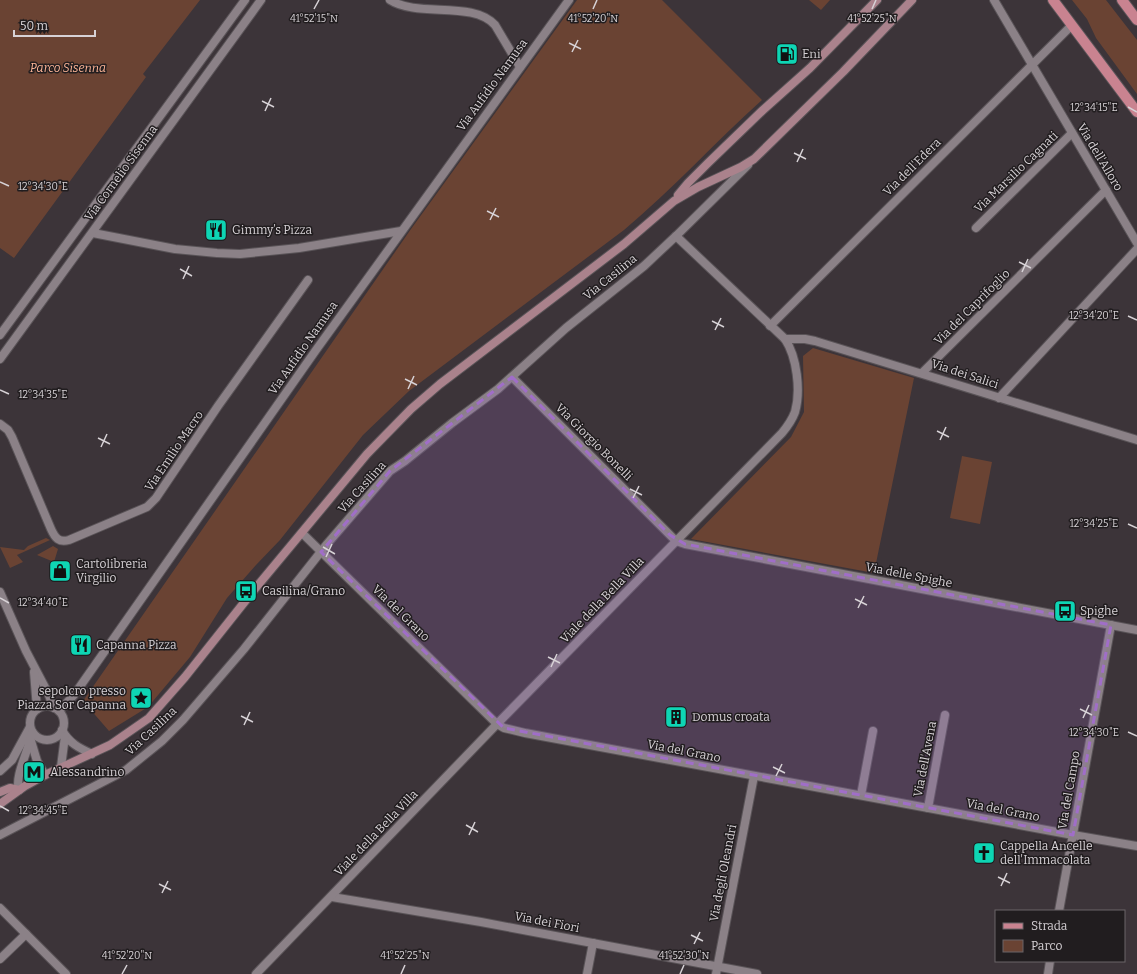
<svg xmlns="http://www.w3.org/2000/svg" width="1137" height="974" font-family="Bitter,serif">
  <style>
    .green { fill: #6a4333 }
    .lines { fill: none; stroke-linecap: round; stroke-linejoin: round }
    .minor-casing { stroke: #595357; stroke-width: 10 }
    .tertiary-casing { stroke: #595357; stroke-width: 10 }
    .secondary-casing { stroke: #595357; stroke-width: 10 }
    .primary-casing { stroke: #595357; stroke-width: 12 }
    .minor { stroke: #8b8187; stroke-width: 8 }
    .tertiary { stroke: #8b8187; stroke-width: 8 }
    .secondary { stroke: #aa828c; stroke-width: 8 }
    .primary { stroke: #c98390; stroke-width: 10 }
    .marked { fill: #a06ec8; fill-opacity: 0.2; stroke: #a06ec8; stroke-width: 3; stroke-dasharray: 8 5; stroke-linejoin: round }
    .ticks { fill: none; stroke: #d7d2d6; stroke-width: 1.5 }
    .labels { text-anchor: middle; stroke-width: 3; stroke-linejoin: round; paint-order: stroke }
    .poi-label { font-size: 12px; fill: #d7d2d6; stroke: #211d1f; text-anchor: start }
    .park-label { font-size: 12px; font-style: italic; fill: #fdb597; stroke: #211d1f }
    .street-label { font-size: 12px; fill: #d7d2d6; stroke: #211d1f }
    .ticks-label { font-size: 10px; text-anchor: middle; fill: #d7d2d6; stroke: #211d1f; stroke-width: 3; stroke-linejoin: round; paint-order: stroke }
  </style>
  <rect width="100%" height="100%" fill="#3c3439"/>
  <g class="green">
    <polygon points="0,0 200,0 143,74 146,77 14,258 0,248"/>
    <path d="M577 0H662L762 100C715 142 673 189 624 230L409 391 363 435 280 540 256 565 227 598 190 657 148 707 109 731 83 701 411 229Z"/>
    <polygon points="809,0 830,0 821,10"/>
    <polygon points="1072,0 1106,0 1137,40 1137,94 1096,38 1087,19"/>
    <polygon points="813,348 914,378 874,573 691,539 791,437 804,412 803,356"/>
    <polygon points="962,456 992,462 980,524 950,518"/>
    <polygon points="46,538 50,540 17,555 23,562 10,568 0,547 24,550 28,546"/>
    <polygon points="53,546 58,549 54,562 37,555"/>
  </g>
  <g class="lines">
    <g class="minor-casing">
      <g id="minor">
        <path d="M390 0C418 18 473 0 495 25L520 67"/>
        <polyline points="994,0 1137,243"/>
        <polyline points="976,228 1072,133"/>
        <polyline points="93,233 175,249 217,253 240,254 299,248 401,231"/>
        <polyline points="770,326 1072,25"/>
        <polyline points="0,335 245,0"/>
        <polyline points="785,339 805,339 815,341 1137,440"/>
        <polyline points="0,359 261,0"/>
        <polyline points="922,373 1106,190"/>
        <polyline points="512,377 676,541 685,544 1137,630"/>
        <polyline points="999,398 1137,249"/>
        <path d="M0 424 8 430 12 437 51 529C55 538 59 543 69 540L147 507 156 498 218 406 308 280"/>
        <polyline points="302,533 497,724 504,728 525,733 1073,835 1137,846"/>
        <polyline points="0,592 26,651 48,693 54,708"/>
        <polyline points="34,672 37,709"/>
        <circle cx="47" cy="723" r="17"/>
        <polyline points="59,711 74,695 316,350 569,0"/>
        <path d="M62 730C69 743 79 748 92 754"/>
        <polyline points="31,741 37,761 45,775"/>
        <polyline points="61,767 65,736"/>
        <polyline points="0,771 12,760 30,727"/>
        <path d="M19 790C14 776 30 748 32 732"/>
        <polyline points="861,795 873,731"/>
        <polyline points="928,808 945,715"/>
        <polyline points="0,835 126,770 162,741 183,720 244,649 327,544 390,471 405,461 452,423 498,389 566,328 644,266 676,236 748,165"/>
        <polyline points="332,897 481,922 757,974"/>
        <polyline points="1059,911 1111,625"/>
        <polyline points="0,959 26,934"/>
        <path d="M256 974 497 724 782 433C787 427 792 420 795 412 801 391 797 357 785 339L676 236"/>
        <polyline points="587,974 593,943"/>
        <polyline points="716,974 754,776"/>
        <polyline points="1048,974 1050,961"/>
      </g>
    </g>
    <g class="tertiary-casing">
      <polyline id="tertiary" points="0,908 66,974"/>
    </g>
    <g class="secondary-casing">
      <g id="secondary">
        <polyline points="678,195 688,183 708,163 763,110 810,68 877,0"/>
        <polyline points="0,792 10,788 19,790"/>
        <polyline points="0,804 25,786 45,775 110,745 149,718 185,677 254,590 367,454 411,409 440,384 624,244 674,201 698,187 741,167 754,159 843,72 912,0"/>
      </g>
    </g>
    <g class="primary-casing">
      <g id="primary">
        <polyline points="1053,0 1137,112"/>
        <polyline points="1122,0 1137,20"/>
      </g>
    </g>
    <use href="#minor" class="minor"/>
    <use href="#tertiary" class="tertiary"/>
    <use href="#secondary" class="secondary"/>
    <use href="#primary" class="primary"/>
  </g>
  <path class="marked" d="M512 377 670 535 685 544 1111 625 1073 835 504 728 321 552 390 471Z"/>
  <path class="ticks" d="M314 9 319 0M593 9 597 0M872 9 876 0M569 43 581 49M572 52 578 40M262 101 274 107M1128 107 1137 112M265 111 271 98M794 153 806 159M797 162 803 149M0 182 9 186M487 211 499 217M490 220 496 208M1019 262 1031 268M180 269 192 276M1022 272 1028 259M183 279 189 266M1128 316 1137 320M712 321 724 327M715 330 721 318M405 379 417 385M408 389 414 376M0 390 9 394M937 431 949 437M98 438 110 444M940 440 946 427M101 447 107 434M630 489 642 495M633 498 639 486M1128 524 1137 528M323 547 335 554M326 557 332 544M0 598 9 603M855 599 867 605M858 608 864 596M548 657 560 663M551 667 557 654M1080 709 1092 715M241 716 253 722M1083 718 1089 705M244 725 250 712M1128 732 1137 736M773 767 785 773M776 776 782 764M0 806 9 811M466 825 478 832M469 835 475 822M998 877 1010 883M159 884 171 890M1001 886 1007 873M162 893 168 881M691 935 703 941M694 944 700 932M122 974 127 965M401 974 405 965M680 974 684 965"/>
  <defs>
    <g id="fuel-square" transform="scale(1.15)"><rect x="-9" y="-9" width="18" height="18" rx="4" fill="#0ed5b4" stroke="#211d1f"/><path d="M-5.5-6h7V0h2V4h1.3V-2.5L3-4.5l.8-.8L6-3V5H2.5V1h-1V6h-7ZM-4.2-4.7v3.2H.2V-4.7Z" fill="#111"/></g>
    <g id="restaurant-square" transform="scale(1.15)"><rect x="-9" y="-9" width="18" height="18" rx="4" fill="#0ed5b4" stroke="#211d1f"/><path d="M-5-6h1v4h1v-4h1v4h1v-4h1v5L-1.5 .5V6h-2V.5L-5-1ZM5-6V6H3V1.5H1.5Q1.5-4 5-6Z" fill="#111"/></g>
    <g id="shop-square" transform="scale(1.15)"><rect x="-9" y="-9" width="18" height="18" rx="4" fill="#0ed5b4" stroke="#211d1f"/><path d="M-5-2.5h2.3a2.7 3.5 0 0 1 5.4 0H5L5.5 6h-11ZM-1.5-2.5h3a1.5 2.3 0 0 0-3 0Z" fill="#111"/></g>
    <g id="bus-square" transform="scale(1.15)"><rect x="-9" y="-9" width="18" height="18" rx="4" fill="#0ed5b4" stroke="#211d1f"/><path d="M-5-6H5V4H4V6H2V4H-2V6H-4V4H-5ZM-3.5-4V0h7V-4ZM-3.5 1.2v1.5H-2V1.2ZM2 1.2v1.5H3.5V1.2Z" fill="#111"/></g>
    <g id="sight-square" transform="scale(1.15)"><rect x="-9" y="-9" width="18" height="18" rx="4" fill="#0ed5b4" stroke="#211d1f"/><path d="M0-6L1.8-2.2L6-1.7L2.9 1.2L3.7 5.4L0 3.3L-3.7 5.4L-2.9 1.2L-6-1.7L-1.8-2.2Z" fill="#111"/></g>
    <g id="building-square" transform="scale(1.15)"><rect x="-9" y="-9" width="18" height="18" rx="4" fill="#0ed5b4" stroke="#211d1f"/><path d="M-4-6H4V6H1V3H-1V6H-4ZM-2.5-4.3h1.7v1.8h-1.7ZM.8-4.3h1.7v1.8H.8ZM-2.5-1h1.7V.8h-1.7ZM.8-1h1.7V.8H.8Z" fill="#111"/></g>
    <g id="metro-square" transform="scale(1.15)"><rect x="-9" y="-9" width="18" height="18" rx="4" fill="#0ed5b4" stroke="#211d1f"/><path d="M-5.5 5V-5H-3L0 0L3-5H5.5V5H3V-.5L0 4L-3-.5V5Z" fill="#111"/></g>
    <g id="church-square" transform="scale(1.15)"><rect x="-9" y="-9" width="18" height="18" rx="4" fill="#0ed5b4" stroke="#211d1f"/><path d="M-1.2-6h2.4v3.5h3.3v2.4h-3.3V6h-2.4V-.1h-3.3v-2.4h3.3Z" fill="#111"/></g>
  </defs>
  <g fill-rule="evenodd">
    <use href="#fuel-square" x="787" y="54"/>
    <use href="#restaurant-square" x="216" y="230"/>
    <use href="#shop-square" x="60" y="571"/>
    <use href="#bus-square" x="246" y="591"/>
    <use href="#bus-square" x="1065" y="611"/>
    <use href="#restaurant-square" x="81" y="645"/>
    <use href="#sight-square" x="141" y="698"/>
    <use href="#building-square" x="676" y="717"/>
    <use href="#metro-square" x="34" y="772"/>
    <use href="#church-square" x="984" y="853"/>
  </g>
  <g class="labels">
    <g class="poi-label">
      <text x="802" y="58">Eni</text>
      <text x="232" y="234">Gimmy’s Pizza</text>
      <text x="76" y="568">Cartolibreria<tspan x="76" dy="14">Virgilio</tspan></text>
      <text x="262" y="595">Casilina/Grano</text>
      <text x="1080" y="615">Spighe</text>
      <text x="96" y="649">Capanna Pizza</text>
      <text x="126" y="695" text-anchor="end">sepolcro presso<tspan x="126" dy="14">Piazza Sor Capanna</tspan></text>
      <text x="692" y="721">Domus croata</text>
      <text x="50" y="776">Alessandrino</text>
      <text x="1000" y="850">Cappella Ancelle<tspan x="1000" dy="14">dell'Immacolata</tspan></text>
    </g>
    <g class="park-label">
      <text x="68" y="72">Parco Sisenna</text>
    </g>
    <g class="street-label">
      <text transform="translate(492 85) rotate(-54)" y="4">Via Aufidio Namusa</text>
      <text transform="translate(1100 157) rotate(59)" y="4">Via dell'Alloro</text>
      <text transform="translate(912 167) rotate(-45)" y="4">Via dell'Edera</text>
      <text transform="translate(1016 172) rotate(-44)" y="4">Via Marsilio Cagnati</text>
      <text transform="translate(121 173) rotate(-54)" y="4">Via Cornelio Sisenna</text>
      <text transform="translate(610 277) rotate(-39)" y="4">Via Casilina</text>
      <text transform="translate(972 307) rotate(-45)" y="4">Via del Caprifoglio</text>
      <text transform="translate(303 348) rotate(-55)" y="4">Via Aufidio Namusa</text>
      <text transform="translate(965 374) rotate(18)" y="4">Via dei Salici</text>
      <text transform="translate(594 442) rotate(45)" y="4">Via Giorgio Bonelli</text>
      <text transform="translate(174 451) rotate(-56)" y="4">Via Emilio Macro</text>
      <text transform="translate(362 487) rotate(-48)" y="4">Via Casilina</text>
      <text transform="translate(909 575) rotate(11)" y="4">Via delle Spighe</text>
      <text transform="translate(602 600) rotate(-46)" y="4">Viale della Bella Villa</text>
      <text transform="translate(401 613) rotate(44)" y="4">Via del Grano</text>
      <text transform="translate(151 731) rotate(-43)" y="4">Via Casilina</text>
      <text transform="translate(684 751) rotate(11)" y="4">Via del Grano</text>
      <text transform="translate(925 759) rotate(-79)" y="4">Via dell'Avena</text>
      <text transform="translate(1069 790) rotate(-80)" y="4">Via del Campo</text>
      <text transform="translate(1003 810) rotate(11)" y="4">Via del Grano</text>
      <text transform="translate(376 833) rotate(-46)" y="4">Viale della Bella Villa</text>
      <text transform="translate(723 873) rotate(-79)" y="4">Via degli Oleandri</text>
      <text transform="translate(547 922) rotate(11)" y="4">Via dei Fiori</text>
    </g>
  </g>
  <g class="ticks-label">
    <text x="314" y="22">41°52'15"N</text>
    <text x="593" y="22">41°52'20"N</text>
    <text x="872" y="22">41°52'25"N</text>
    <text x="1094" y="111">12°34'15"E</text>
    <text x="43" y="190">12°34'30"E</text>
    <text x="1094" y="319">12°34'20"E</text>
    <text x="43" y="398">12°34'35"E</text>
    <text x="1094" y="527">12°34'25"E</text>
    <text x="43" y="606">12°34'40"E</text>
    <text x="1094" y="736">12°34'30"E</text>
    <text x="43" y="814">12°34'45"E</text>
    <text x="127" y="959">41°52'20"N</text>
    <text x="405" y="959">41°52'25"N</text>
    <text x="684" y="959">41°52'30"N</text>
  </g>
  <rect x="995" y="910" width="130" height="52" fill="#211d1f" stroke="#6a6568"/>
  <rect x="1003" y="923" width="20" height="6" fill="#c98390" stroke="#6a6568"/>
  <text x="1031" y="930" font-size="12" fill="#d7d2d6">Strada</text>
  <rect x="1003" y="940" width="20" height="12" fill="#6a4333" stroke="#6a6568"/>
  <text x="1031" y="950" font-size="12" fill="#d7d2d6">Parco</text>
  <path d="M14 30v6h81v-6" fill="none" stroke="#d7d2d6" stroke-width="2"/>
  <text x="20" y="30" font-size="12" fill="#d7d2d6" stroke="#211d1f" stroke-width="3" paint-order="stroke">50 m</text>
</svg>
